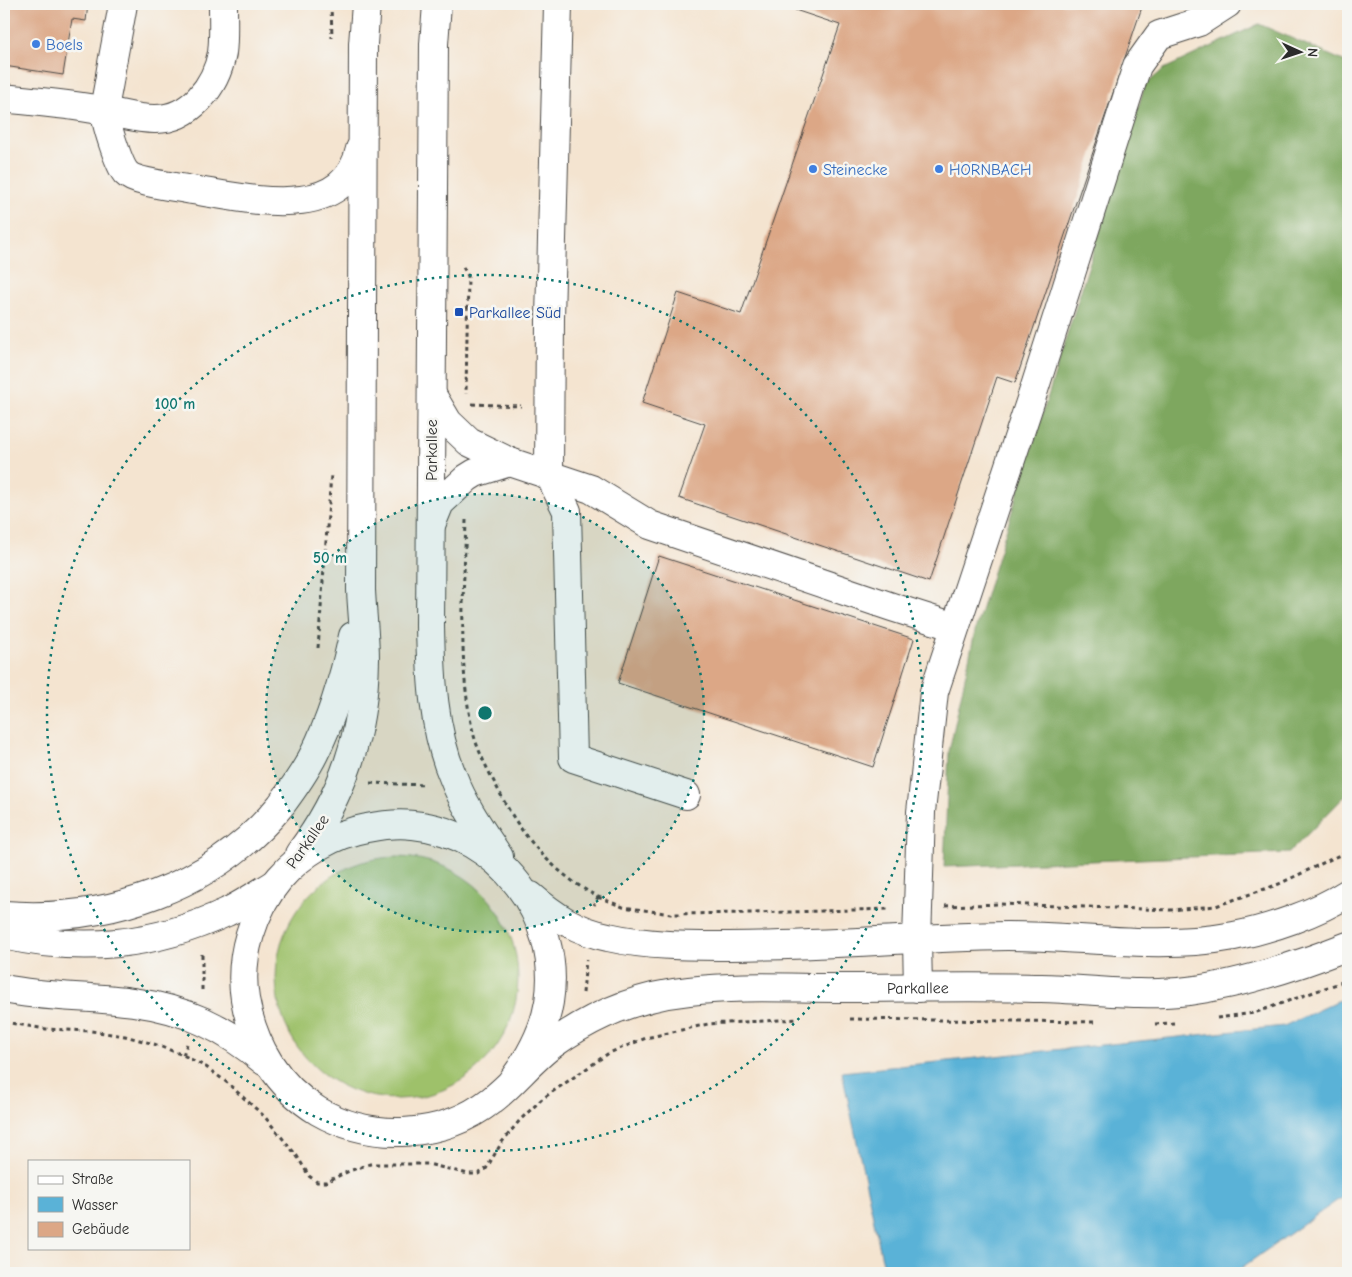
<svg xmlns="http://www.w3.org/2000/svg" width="1352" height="1277" font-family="'Comic Neue',sans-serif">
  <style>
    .green { fill: #9ec16b; stroke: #64764b }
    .forest { fill: #7ea75f; stroke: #546945 }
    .water { fill: #5ab2d7; stroke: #426e81 }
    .building { fill: #dca786 }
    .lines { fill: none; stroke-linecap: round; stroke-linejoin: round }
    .minor-casing { stroke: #494744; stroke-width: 30 }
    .path { stroke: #494744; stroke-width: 3; stroke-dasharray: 4 4; stroke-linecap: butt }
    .minor { stroke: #fff; stroke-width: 28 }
    .ring { fill: none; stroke: #0f766e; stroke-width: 2.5; stroke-dasharray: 2.5 5 }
    .shop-dot { fill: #3f7fe0; stroke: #f6f6f2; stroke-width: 2 }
    .transit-dot { fill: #1a4fb4; stroke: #f6f6f2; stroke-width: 2 }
    .labels { text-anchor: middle; stroke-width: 5; stroke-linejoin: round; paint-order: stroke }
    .shop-label { font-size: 16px; fill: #366cbe; stroke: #f6f6f2; text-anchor: start }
    .transit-label { font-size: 16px; fill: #164399; stroke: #f6f6f2; text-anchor: start }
    .street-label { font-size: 16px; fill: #2b2b2b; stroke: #f6f6f2 }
    .centre { fill: #0f766e; stroke: #f6f6f2; stroke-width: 2.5 }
    .ring-label { font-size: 15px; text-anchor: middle; font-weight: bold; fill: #0f766e; stroke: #f6f6f2; stroke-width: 5; stroke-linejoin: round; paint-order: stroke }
  </style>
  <rect width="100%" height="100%" fill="#f6f6f2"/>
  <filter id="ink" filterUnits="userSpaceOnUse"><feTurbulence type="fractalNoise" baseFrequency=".02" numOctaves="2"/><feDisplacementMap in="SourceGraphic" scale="10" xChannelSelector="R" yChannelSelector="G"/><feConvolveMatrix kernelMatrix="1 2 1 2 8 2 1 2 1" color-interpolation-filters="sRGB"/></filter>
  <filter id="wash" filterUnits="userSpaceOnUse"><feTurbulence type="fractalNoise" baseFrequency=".0096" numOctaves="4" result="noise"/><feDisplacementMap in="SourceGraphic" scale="20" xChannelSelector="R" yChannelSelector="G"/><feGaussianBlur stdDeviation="1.12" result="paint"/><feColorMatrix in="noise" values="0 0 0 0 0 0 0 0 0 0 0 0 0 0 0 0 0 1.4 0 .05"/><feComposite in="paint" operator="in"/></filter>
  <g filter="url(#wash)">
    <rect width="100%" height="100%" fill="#f4e4d0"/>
    <circle class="green" cx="397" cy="978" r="121"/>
    <polygon class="forest" points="1259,24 1348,63 1348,793 1289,853 944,867 949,751 976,627 1145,85 1164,69"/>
    <polygon class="water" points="1348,996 1348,1193 1234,1273 885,1273 842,1072 1284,1026"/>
    <g id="blocks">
      <g class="building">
        <polygon points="4,4 88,4 86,21 72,19 63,75 4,66"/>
        <polygon points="797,4 1143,4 1015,383 997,377 929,582 679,498 705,424 642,403 678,293 741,314 840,25 795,10"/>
        <polygon points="659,556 914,639 873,767 618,683"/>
      </g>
    </g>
  </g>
  <g filter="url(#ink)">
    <use href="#blocks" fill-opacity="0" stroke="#494744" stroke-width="1"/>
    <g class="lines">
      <g class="minor-casing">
        <g id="minor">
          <path d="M123 4C119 28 114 51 110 75 109 86 105 98 105 109 104 120 119 165 126 173 135 183 179 187 192 190 246 198 344 225 360 149"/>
          <path d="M437 4 434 44 430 626C431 676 433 730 453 777 464 806 482 831 499 857"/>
          <polyline points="558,4 550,318 549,474 567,511 573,758 686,795"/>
          <path d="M4 98C37 102 72 104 105 111 122 114 138 119 154 119 190 120 216 86 222 53 224 38 223 20 223 4"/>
          <polyline points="432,395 448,422 469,442 510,462 591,489 650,525 892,607 955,627"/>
          <polyline points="431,525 440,503 467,478 475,473 510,462"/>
          <path d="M299 854C344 795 364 733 365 659 365 636 362 613 361 590L363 44 366 4"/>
          <path d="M531 896C554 916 577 931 608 937 647 946 689 946 729 946 822 946 915 937 1007 936 1083 936 1160 950 1234 936 1270 929 1317 913 1348 893"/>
          <path d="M4 915C108 923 214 887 281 805 293 789 305 772 314 754 333 717 344 677 353 636"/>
          <path d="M4 935C82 953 154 946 227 912 243 904 258 894 273 885"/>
          <polyline points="918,988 917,940 921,812 934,692 1033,393 1137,66 1159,35 1199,22 1227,4"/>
          <path d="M4 989C47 998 90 996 133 1002 185 1009 224 1027 264 1061"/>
          <path id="s1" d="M510 1084C529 1059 544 1033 549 1002 563 917 498 833 413 825 397 823 382 825 367 828 333 834 302 853 280 878 253 910 238 957 245 999 253 1045 277 1086 318 1111 372 1142 442 1139 492 1100 514 1083 531 1060 553 1044 593 1015 640 996 689 991 738 985 788 988 837 988 905 988 973 986 1041 988 1089 989 1139 997 1188 991 1243 984 1297 966 1348 946"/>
        </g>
      </g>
      <g class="path">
        <polyline points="331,4 332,38"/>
        <polyline points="463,267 468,276 466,394"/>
        <polyline points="472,404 521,406"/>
        <path d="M466 520C464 590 457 663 473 732 479 756 493 779 504 801 526 842 557 875 598 897L594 905"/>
        <polyline points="318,648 331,475"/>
        <polyline points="370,783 426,785"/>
        <polyline points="598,897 623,907 671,914 754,913 889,909"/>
        <polyline points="945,906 1000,904 1171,910 1216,906 1279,884 1348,851"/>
        <polyline points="202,990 202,951"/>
        <polyline points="583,993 586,960"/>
        <polyline points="1217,1018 1254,1013 1348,980"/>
        <polyline points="850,1019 1097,1022"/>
        <polyline points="4,1022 46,1029 91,1031 125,1036 154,1044 183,1055 206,1067 225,1081 264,1116 297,1156 309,1176 317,1182 326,1182 349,1171 370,1164 428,1164 468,1174 478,1174 486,1169 502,1142 520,1120 542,1099 609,1053 646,1038 708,1024 799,1019"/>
        <polyline points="1155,1024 1174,1023"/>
        <polyline points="183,1055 187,1044"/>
      </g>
      <use href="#minor" class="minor"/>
    </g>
  </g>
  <circle cx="485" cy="713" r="219" fill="#0f766e" fill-opacity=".12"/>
  <g class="ring">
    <circle cx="485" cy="713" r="219"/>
    <circle cx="485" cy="713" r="438"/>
  </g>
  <g class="shop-dot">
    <circle cx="36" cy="44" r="5"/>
    <circle cx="813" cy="169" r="5"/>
    <circle cx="939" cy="169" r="5"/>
  </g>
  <rect class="transit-dot" x="454" y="307" width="10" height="10" rx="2.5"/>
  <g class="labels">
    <g class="shop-label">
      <text x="46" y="50">Boels</text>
      <text x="823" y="175">Steinecke</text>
      <text x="949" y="175">HORNBACH</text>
    </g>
    <g class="transit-label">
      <text x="469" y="318">Parkallee Süd</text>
    </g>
    <g class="street-label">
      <text transform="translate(431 450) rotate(-90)" y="6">Parkallee</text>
      <text transform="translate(307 841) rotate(-55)" y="6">Parkallee</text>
      <text dy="6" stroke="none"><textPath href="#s1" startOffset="1401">Parkallee</textPath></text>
    </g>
  </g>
  <circle cx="485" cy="713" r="8" class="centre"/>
  <g class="ring-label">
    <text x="175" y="409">100 m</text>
    <text x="330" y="563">50 m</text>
  </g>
  <rect width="1352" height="1277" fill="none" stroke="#f6f6f2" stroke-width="20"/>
  <rect x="28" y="1160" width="162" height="90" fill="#f6f6f2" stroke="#a5a5a2"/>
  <rect x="38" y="1176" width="25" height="8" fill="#ffffff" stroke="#a5a5a2"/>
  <text x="72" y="1184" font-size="15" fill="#2b2b2b">Straße</text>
  <rect x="38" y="1197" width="25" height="15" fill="#5ab2d7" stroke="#a5a5a2"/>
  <text x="72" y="1210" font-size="15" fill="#2b2b2b">Wasser</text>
  <rect x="38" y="1222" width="25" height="15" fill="#dca786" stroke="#a5a5a2"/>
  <text x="72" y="1234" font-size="15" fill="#2b2b2b">Gebäude</text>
  <g transform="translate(1300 52) rotate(93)" stroke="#f6f6f2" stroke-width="4" paint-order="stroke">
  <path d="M0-4L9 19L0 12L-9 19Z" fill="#2b2b2b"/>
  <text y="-8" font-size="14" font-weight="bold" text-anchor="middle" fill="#2b2b2b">N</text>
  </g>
</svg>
